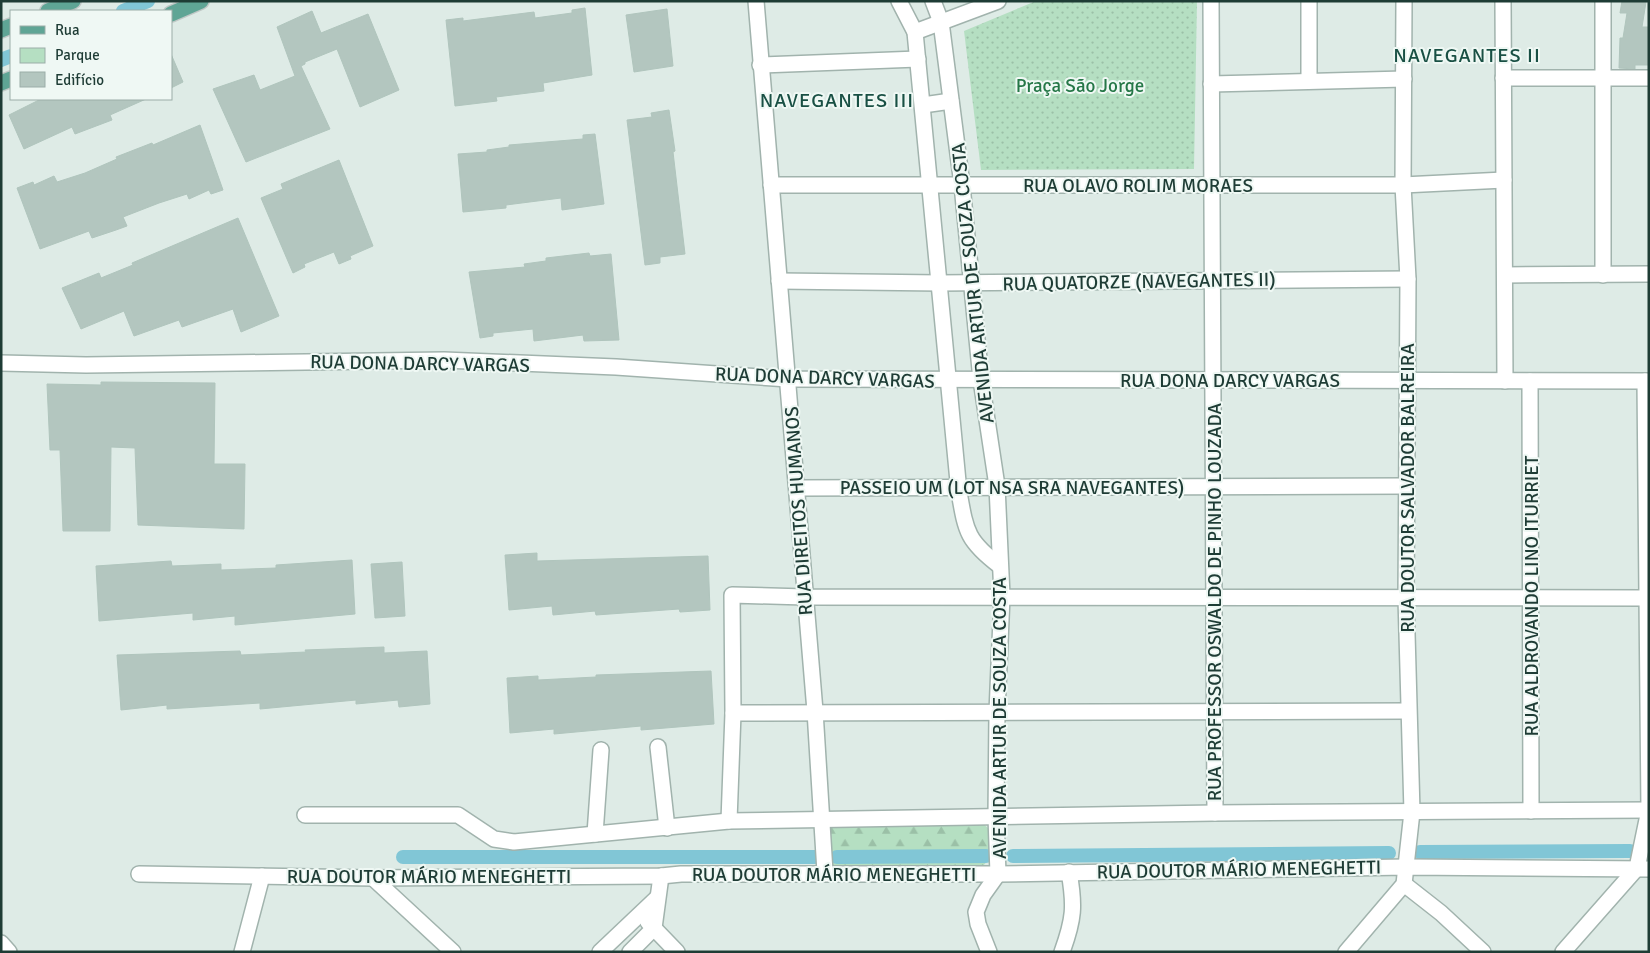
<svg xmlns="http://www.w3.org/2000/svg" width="1650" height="953" font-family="Signika,sans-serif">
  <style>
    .green { fill: url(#green-dots) }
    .forest { fill: url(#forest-firs) }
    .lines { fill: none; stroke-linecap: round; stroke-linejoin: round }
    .canal { stroke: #81c6d6; stroke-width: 14 }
    .building { fill: #b3c6bf; stroke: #b0c5bd }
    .minor-casing { stroke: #a1b3ad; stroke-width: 18 }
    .major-casing { stroke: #c0c8c6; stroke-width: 18 }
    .minor { stroke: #fff; stroke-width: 15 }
    .major { stroke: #5fa595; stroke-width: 15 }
    .labels { text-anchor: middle; stroke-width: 4; stroke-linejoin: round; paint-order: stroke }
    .park-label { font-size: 19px; fill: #257747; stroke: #eff8f4 }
    .street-label { font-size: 19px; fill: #1e3c35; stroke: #eff8f4 }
    .neighbourhood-label { font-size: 20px; letter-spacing: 1px; fill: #195044; stroke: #eff8f4 }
  </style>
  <defs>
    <pattern id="green-dots" width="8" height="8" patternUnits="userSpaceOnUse" patternTransform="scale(1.25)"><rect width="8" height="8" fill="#b5dfc2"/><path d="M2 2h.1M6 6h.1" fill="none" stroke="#9bc0a7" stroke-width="1.8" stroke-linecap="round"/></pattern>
    <pattern id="forest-firs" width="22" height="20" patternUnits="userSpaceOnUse" patternTransform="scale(1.25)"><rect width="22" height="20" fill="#b5dfc2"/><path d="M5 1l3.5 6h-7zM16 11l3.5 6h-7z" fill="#9bc0a7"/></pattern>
  </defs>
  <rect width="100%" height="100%" fill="#deebe6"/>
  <polygon class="green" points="1036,1 1197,1 1194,169 981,170 964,31"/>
  <polygon class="forest" points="982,823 988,828 990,858 983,866 835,867 832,865 829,828 831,825"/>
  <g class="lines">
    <g class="canal">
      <polyline points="123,11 148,1"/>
      <polyline points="1,60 11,56"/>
      <polyline points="1420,852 1630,851"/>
      <polyline points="1013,856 1389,853"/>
      <polyline points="403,857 815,857"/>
      <polyline points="837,857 986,856"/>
    </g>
  </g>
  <g class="building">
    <polygon points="1622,1 1646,2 1642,27 1649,27 1649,65 1635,65 1635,69 1619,68 1620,38 1623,38 1627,13 1620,13"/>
    <polygon points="585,8 592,75 543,83 544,91 496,97 497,101 455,106 446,20 463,18 463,21 534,12 535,18 572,13 572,10"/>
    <polygon points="667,9 673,66 634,72 626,15"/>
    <polygon points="312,11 321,33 368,14 399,90 360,107 337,49 305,62 305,64 301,66 330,129 246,162 213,89 254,75 260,90 295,76 277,27"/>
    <polygon points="171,54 183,82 171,88"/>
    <polygon points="41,99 146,99 110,115 112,120 75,134 72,127 24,149 9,115"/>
    <polygon points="669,110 675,151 673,152 685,254 660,257 660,263 645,265 627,120 652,117 651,113"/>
    <polygon points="200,125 223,190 211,194 209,190 189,199 187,194 159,203 123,217 127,226 116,230 92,238 89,231 40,249 17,188 33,182 34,185 54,176 57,182 85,173 117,159 116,157 152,143 153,145"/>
    <polygon points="595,134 604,204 562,210 561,198 506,205 506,208 463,212 458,154 487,152 487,150 509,147 509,145 583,139 583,135"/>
    <polygon points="339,160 373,246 350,256 351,259 339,264 334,252 304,264 305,267 293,273 261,198 283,189 281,184"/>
    <polygon points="238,218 279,316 241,332 233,309 182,327 179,320 134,336 124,311 81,329 62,288 99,273 101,278 133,265 132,263"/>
    <polygon points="589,253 590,256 611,254 619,340 584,341 583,335 534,341 533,329 493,333 493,336 480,338 469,272 525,267 524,264 546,261 546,258"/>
    <polygon points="101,382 215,383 214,464 245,464 244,529 138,525 135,448 111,447 110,531 63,531 60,450 50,450 47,384 101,385"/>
    <polygon points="537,553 537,561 708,556 710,610 680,612 679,609 596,615 595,611 553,615 552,606 509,610 505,555"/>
    <polygon points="352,560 355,614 235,625 235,616 193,620 193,613 99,621 96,566 171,561 172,566 221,564 221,570 276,568 276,565"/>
    <polygon points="402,562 405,616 375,618 371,564"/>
    <polygon points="384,647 384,653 427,651 430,704 399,707 398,700 356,704 356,700 260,709 260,703 167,709 167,705 121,710 117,655 240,651 241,655 306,652 305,650"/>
    <polygon points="711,671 714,724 641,730 641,726 554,734 554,729 510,733 507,678 538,676 538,680 596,677 596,675"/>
  </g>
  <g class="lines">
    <g class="minor-casing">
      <g id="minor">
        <polyline points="756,1 815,711 825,872"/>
        <path d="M899 1 915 32 959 492C966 532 967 541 1000 566"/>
        <polyline points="933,1 941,22 962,185 981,380 997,486 1002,596 997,712 996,817 998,874 983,895 976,912 978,924 989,952"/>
        <polyline points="1211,1 1215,813"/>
        <polyline points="1309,1 1309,81"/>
        <polyline points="1503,1 1505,381"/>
        <polyline points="915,32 998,1"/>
        <polyline points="760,65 918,59"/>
        <polyline points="1503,78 1649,78"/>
        <polyline points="1211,84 1404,79"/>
        <polyline points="923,105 951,101"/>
        <polyline points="771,185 1403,185 1504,180"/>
        <polyline points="1505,275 1649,274"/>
        <polyline points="1603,275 1603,1"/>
        <polyline points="779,281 940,283 1408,279"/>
        <polyline points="1,363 86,365 444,360 616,367 788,379 1649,381"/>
        <polyline points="1530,381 1531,811"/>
        <polyline points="797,488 1406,486"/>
        <polyline points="733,713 1408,711"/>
        <polyline points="658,747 667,828"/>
        <polyline points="305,815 458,815 494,839 514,842 729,821 1215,813 1649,810"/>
        <polyline points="729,821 733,713 732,595 805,597 1649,598"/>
        <polyline points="595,834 601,750"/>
        <polyline points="139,874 373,878 661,876 681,874 998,874 1407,867 1649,869"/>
        <polyline points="373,878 453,952"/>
        <polyline points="1404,884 1441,913 1483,952"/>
        <polyline points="648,922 677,952"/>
        <polyline points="1,943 9,952"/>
        <polyline points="242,952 262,876"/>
        <polyline points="600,952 657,898"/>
        <polyline points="630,952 654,928 661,876"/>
        <path d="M1062 952C1074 919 1075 906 1069 872"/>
        <polyline points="1346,952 1404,884 1412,812 1406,598 1408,279 1403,185 1404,1"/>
        <polyline points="1563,952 1637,868 1649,810 1645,381"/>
      </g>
    </g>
    <g class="major-casing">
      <g id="major">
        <polyline points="48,11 73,1"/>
        <polyline points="171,14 201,1"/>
        <polyline points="1,30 11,26"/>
        <polyline points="1,83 11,79"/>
      </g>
    </g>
    <use href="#minor" class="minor"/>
    <use href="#major" class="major"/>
  </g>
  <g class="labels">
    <g class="park-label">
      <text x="1080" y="92">Praça São Jorge</text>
    </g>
    <g class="street-label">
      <text x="1138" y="192">RUA OLAVO ROLIM MORAES</text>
      <text transform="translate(1139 281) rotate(-1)" y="7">RUA QUATORZE (NAVEGANTES II)</text>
      <text transform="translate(972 283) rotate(-96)" y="7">AVENIDA ARTUR DE SOUZA COSTA</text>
      <text transform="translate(420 363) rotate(1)" y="7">RUA DONA DARCY VARGAS</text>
      <text transform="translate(825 377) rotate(2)" y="7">RUA DONA DARCY VARGAS</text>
      <text x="1230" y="387">RUA DONA DARCY VARGAS</text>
      <text x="1012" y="494">PASSEIO UM (LOT NSA SRA NAVEGANTES)</text>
      <text transform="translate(1407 488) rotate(-90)" y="7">RUA DOUTOR SALVADOR BALREIRA</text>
      <text transform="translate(798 511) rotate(-94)" y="7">RUA DIREITOS HUMANOS</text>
      <text transform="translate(1531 596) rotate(-90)" y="7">RUA ALDROVANDO LINO ITURRIET</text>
      <text transform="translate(1214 602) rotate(-90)" y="7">RUA PROFESSOR OSWALDO DE PINHO LOUZADA</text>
      <text transform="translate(999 718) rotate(-90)" y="7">AVENIDA ARTUR DE SOUZA COSTA</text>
      <text transform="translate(1239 869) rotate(-1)" y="7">RUA DOUTOR MÁRIO MENEGHETTI</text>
      <text x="834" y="881">RUA DOUTOR MÁRIO MENEGHETTI</text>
      <text x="429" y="883">RUA DOUTOR MÁRIO MENEGHETTI</text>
    </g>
    <g class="neighbourhood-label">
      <text x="1467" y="62">NAVEGANTES II</text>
      <text x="837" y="107">NAVEGANTES III</text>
    </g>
  </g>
  <rect width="1650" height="953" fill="none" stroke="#1e3c35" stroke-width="5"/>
  <rect x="10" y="10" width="162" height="90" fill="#eff8f4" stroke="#9bada8"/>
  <rect x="20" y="26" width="25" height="8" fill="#5fa595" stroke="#9bada8"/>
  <text x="55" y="35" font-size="15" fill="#1e3c35">Rua</text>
  <rect x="20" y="48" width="25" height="15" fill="#b5dfc2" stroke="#9bada8"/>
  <text x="55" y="60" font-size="15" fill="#1e3c35">Parque</text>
  <rect x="20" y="72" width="25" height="15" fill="#b3c6bf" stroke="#9bada8"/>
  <text x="55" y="85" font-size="15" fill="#1e3c35">Edifício</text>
</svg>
